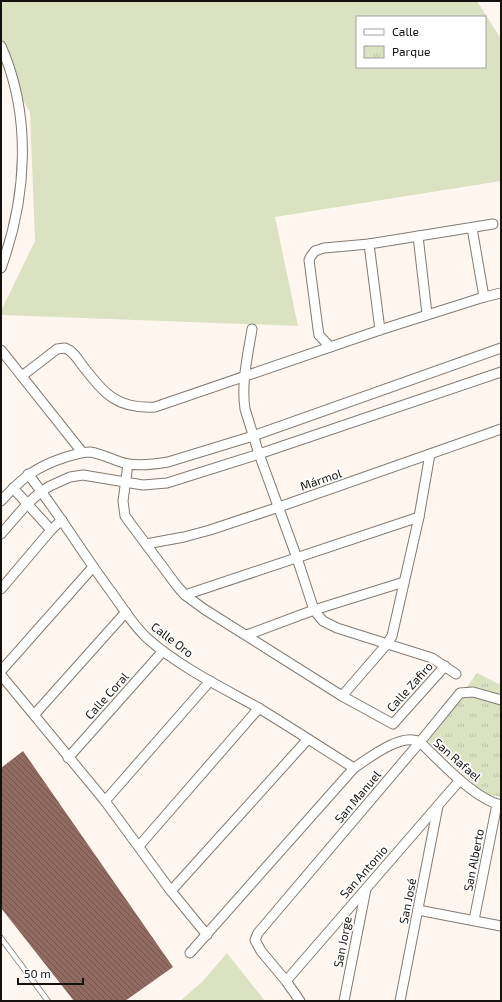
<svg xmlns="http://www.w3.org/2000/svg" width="502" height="1002" font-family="'Exo 2',sans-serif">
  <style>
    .grass { fill: #dae2c2; fill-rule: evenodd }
    .park { fill: url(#park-tufts) }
    .building { fill: url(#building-back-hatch) }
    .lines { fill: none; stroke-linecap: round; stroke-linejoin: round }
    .service-casing { stroke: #837a72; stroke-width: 6 }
    .minor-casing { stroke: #837a72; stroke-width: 11 }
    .service { stroke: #fff; stroke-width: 4.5 }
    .minor { stroke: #fff; stroke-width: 9 }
    .labels { text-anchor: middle; stroke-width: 3.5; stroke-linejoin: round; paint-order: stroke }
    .street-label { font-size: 12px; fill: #15110f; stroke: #fff }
  </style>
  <defs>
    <pattern id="park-tufts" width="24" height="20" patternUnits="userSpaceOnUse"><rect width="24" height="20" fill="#dae2c2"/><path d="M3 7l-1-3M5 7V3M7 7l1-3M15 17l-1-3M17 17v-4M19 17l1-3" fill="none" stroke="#bac1a6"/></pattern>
    <pattern id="building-back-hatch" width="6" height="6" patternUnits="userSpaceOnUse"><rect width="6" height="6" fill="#916a61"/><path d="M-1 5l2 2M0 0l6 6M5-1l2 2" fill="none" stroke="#75564e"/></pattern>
  </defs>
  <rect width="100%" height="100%" fill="#fff6f0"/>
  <g class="grass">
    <path d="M1 1H477L501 39V181L275 217 298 326 1 315V311L35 241 30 112 1 64ZM357 17H485V67H357Z"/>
    <polygon points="227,953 265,1001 180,1001 203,981"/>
  </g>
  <polygon class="park" points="477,673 501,685 501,797 485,794 428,741"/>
  <polygon class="building" points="23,751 173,967 125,1001 74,1001 1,908 1,768"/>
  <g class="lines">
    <g class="service-casing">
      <polyline id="service" points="1,938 48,1001"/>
    </g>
    <g class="minor-casing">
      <g id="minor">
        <path d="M1 46C32 116 27 197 1 268"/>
        <polyline points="472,228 484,297"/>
        <polyline points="418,236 427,314"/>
        <polyline points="369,244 380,330"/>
        <path d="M252 329C248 354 241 383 245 409L259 454 297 558 314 610 323 621 337 628 432 658 456 674"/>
        <polyline points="330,347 319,335 318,329 309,260 311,256 315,251 324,248 369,244 493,224"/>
        <polyline points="1,350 82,452"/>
        <path d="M22 376 57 349 65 348C73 351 77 358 82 365 105 394 116 409 155 407L380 330 484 297 501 293"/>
        <polyline points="128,464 123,501 125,516 177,586 185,595 204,609 342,696 393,724 445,666"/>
        <path d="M28 474C58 512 83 554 112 593 123 608 133 625 147 638 178 666 221 687 257 707 290 727 322 748 354 768"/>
        <polyline points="13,488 51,530"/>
        <path d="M1 501C22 478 35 467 66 457 74 455 81 452 90 452 103 454 115 461 128 464 141 466 156 464 168 462L253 436 501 348"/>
        <polyline points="1,534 28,503 42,491 50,486 70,477 83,475 143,485 167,483 259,454 501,372"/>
        <polyline points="146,544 184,537 210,530 279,507 501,429"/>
        <polyline points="1,589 51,530 62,520"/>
        <polyline points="185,595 419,517"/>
        <polyline points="247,635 314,610 404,582"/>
        <polyline points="1,671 93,567"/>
        <polyline points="1,675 105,801 171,891 207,935"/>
        <polyline points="342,696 387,644 392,636 419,517 430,454"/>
        <polyline points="34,715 126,612"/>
        <polyline points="68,758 163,651"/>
        <polyline points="105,801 210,681"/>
        <polyline points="139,846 259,708"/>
        <polyline points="171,891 308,739"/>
        <polyline points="418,910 501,926"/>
        <polyline points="474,920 497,804"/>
        <path d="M190 953 354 768C369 758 402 732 420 742 440 761 474 799 501 805"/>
        <polyline points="286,981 460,780"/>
        <polyline points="300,1001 286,981 261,951 255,940 258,933 420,742 460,693 473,692 501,700"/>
        <polyline points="344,1001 366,889"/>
        <polyline points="400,1001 438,806"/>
      </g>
    </g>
    <use href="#service" class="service"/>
    <use href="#minor" class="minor"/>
  </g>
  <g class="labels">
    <g class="street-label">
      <text transform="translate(321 480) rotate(-19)" y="4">Mármol</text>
      <text transform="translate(172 640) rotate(37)" y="4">Calle Oro</text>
      <text transform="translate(410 687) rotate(-48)" y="4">Calle Zafiro</text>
      <text transform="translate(107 696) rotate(-48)" y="4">Calle Coral</text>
      <text transform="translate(457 760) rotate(41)" y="4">San Rafael</text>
      <text transform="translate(358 797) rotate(-50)" y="4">San Manuel</text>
      <text transform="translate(474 860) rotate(-79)" y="4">San Alberto</text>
      <text transform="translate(364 872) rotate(-49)" y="4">San Antonio</text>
      <text transform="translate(408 901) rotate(-79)" y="4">San José</text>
      <text transform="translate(343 942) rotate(-79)" y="4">San Jorge</text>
    </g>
  </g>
  <rect width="502" height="1002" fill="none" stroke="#15110f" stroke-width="4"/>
  <rect x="356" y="16" width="130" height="52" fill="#ffffff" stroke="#a1a09f"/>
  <rect x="364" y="29" width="20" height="6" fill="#ffffff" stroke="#a1a09f"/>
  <text x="392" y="36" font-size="12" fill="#15110f">Calle</text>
  <rect x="364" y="46" width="20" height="12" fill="url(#park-tufts)" stroke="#a1a09f"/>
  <text x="392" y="56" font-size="12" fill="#15110f">Parque</text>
  <path d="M18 978v6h65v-6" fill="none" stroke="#15110f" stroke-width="2"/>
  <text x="24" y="978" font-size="12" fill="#15110f" stroke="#ffffff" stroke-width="3" paint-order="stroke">50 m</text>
</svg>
